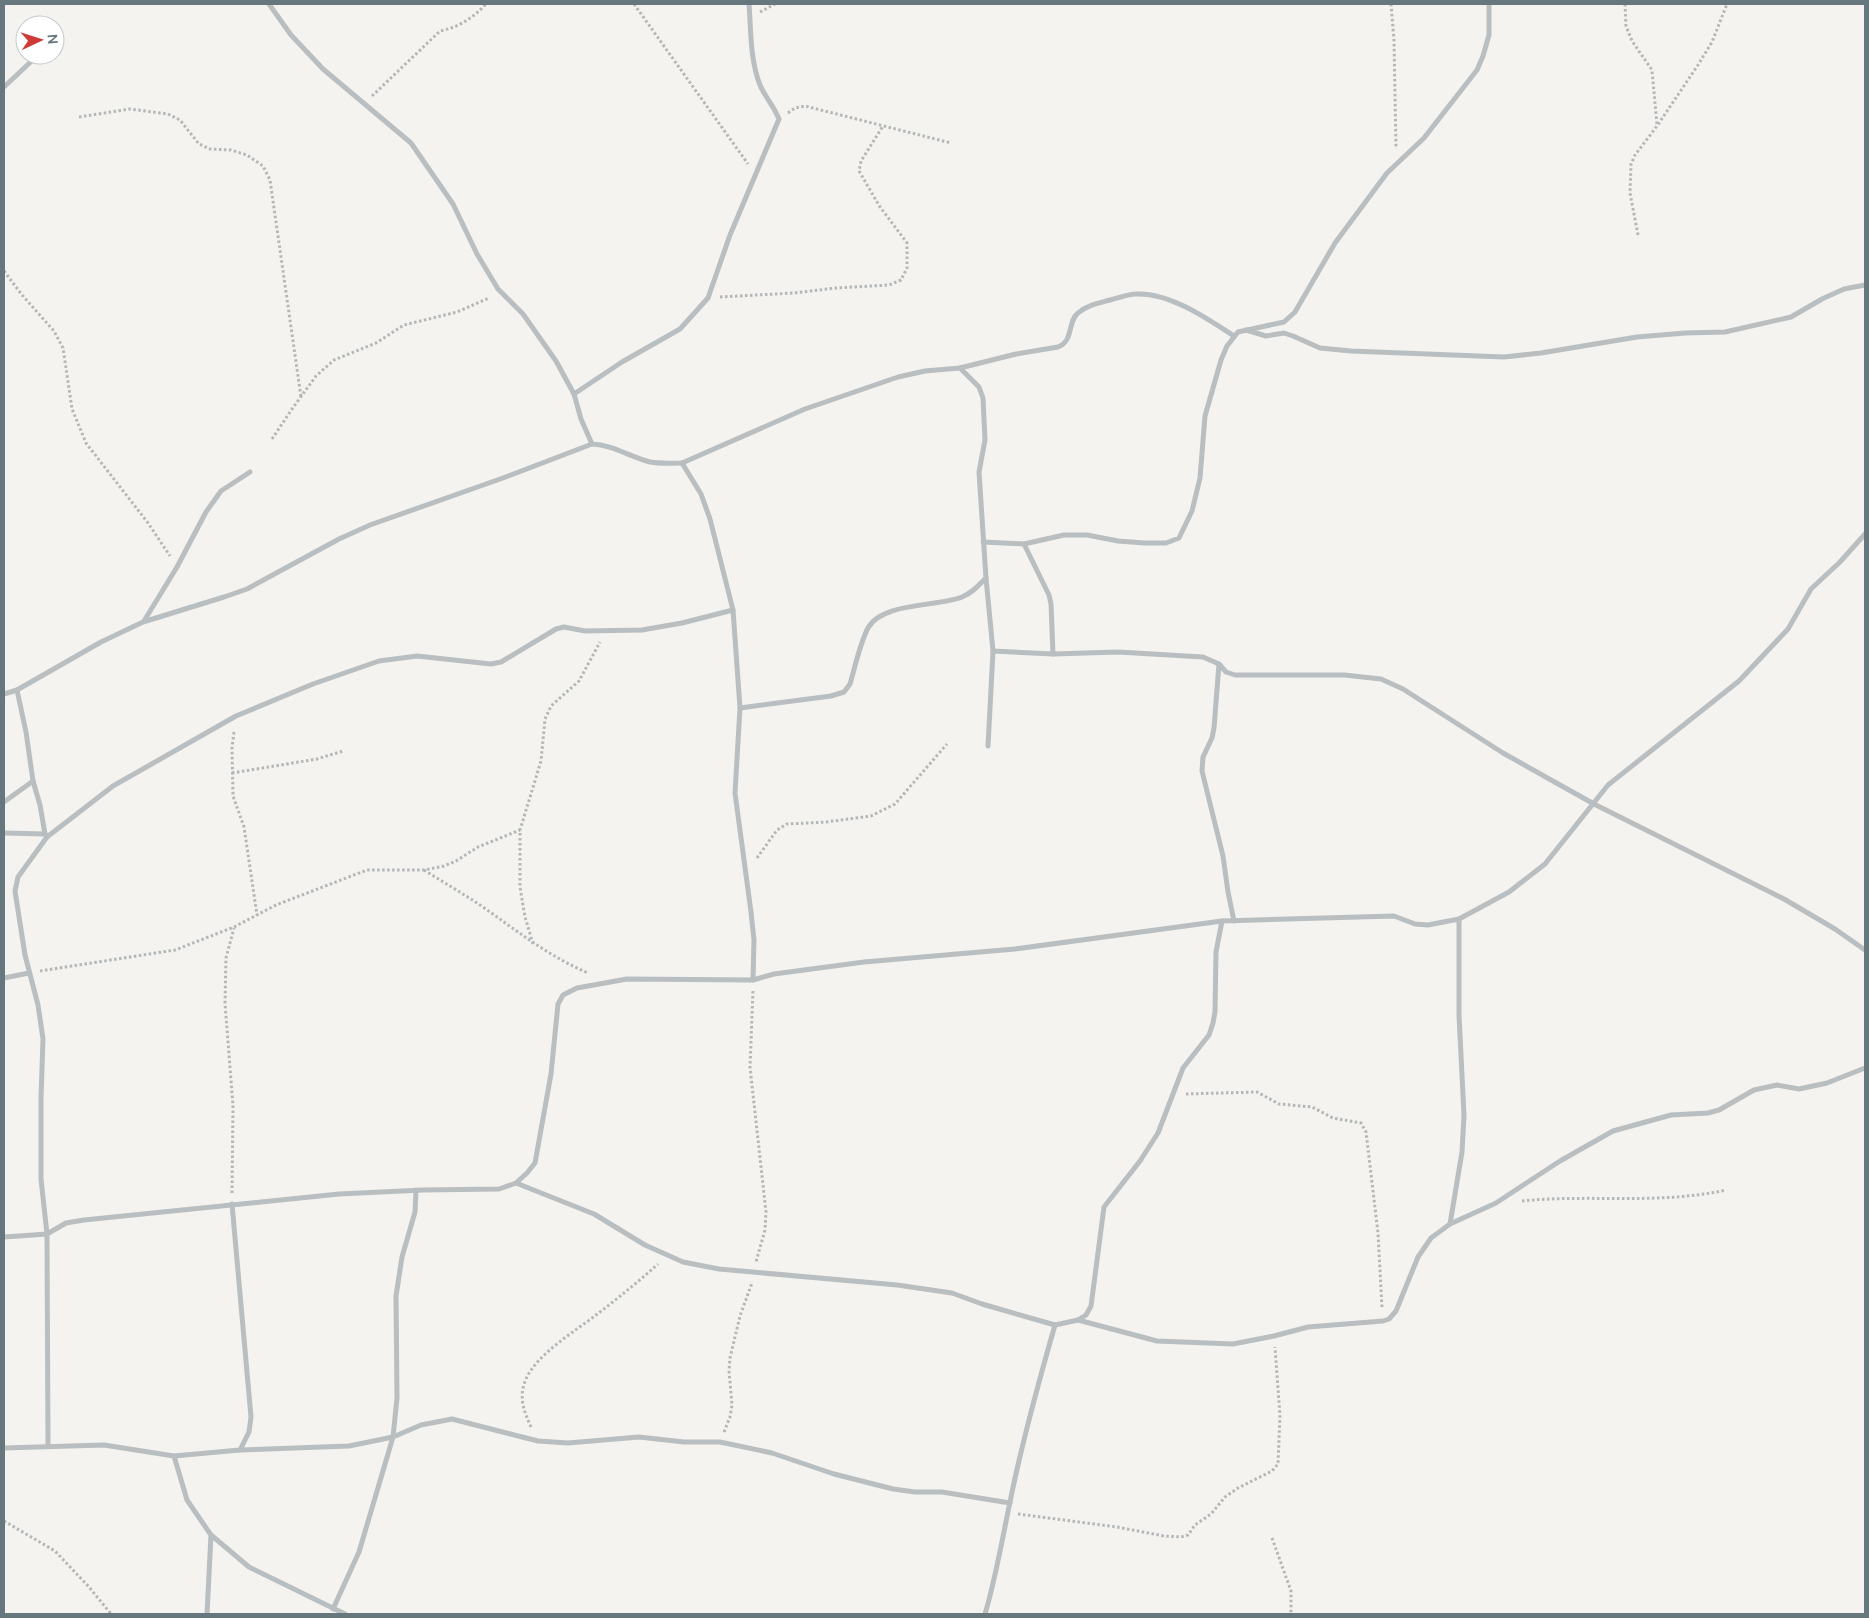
<svg xmlns="http://www.w3.org/2000/svg" width="1869" height="1618" font-family="Ubuntu,sans-serif">
  <style>
    .lines { fill: none; stroke-linecap: round; stroke-linejoin: round }
    .path { stroke: #b3b7b8; stroke-width: 3; stroke-dasharray: 2.5 2.5; stroke-linecap: butt }
    .street { stroke: #b9bec0; stroke-width: 5 }
  </style>
  <rect width="100%" height="100%" fill="#f4f3f0"/>
  <g class="lines">
    <g class="path">
      <polyline points="634,4 748,164"/>
      <polyline points="1391,4 1394,40 1396,149"/>
      <polyline points="1625,4 1626,26 1632,41 1652,70 1657,125"/>
      <polyline points="760,12 775,4"/>
      <path d="M372 96 440 31C459 27 473 18 486 4"/>
      <polyline points="788,113 795,108 805,106 951,143"/>
      <polyline points="79,117 130,109 168,114 180,120 199,144 210,149 231,150 247,155 263,166 270,180 301,397"/>
      <polyline points="1638,235 1630,193 1631,164 1635,155 1657,126 1698,65 1712,42 1727,4"/>
      <polyline points="4,271 22,295 54,331 63,348 72,409 86,443 148,523 170,556"/>
      <polyline points="720,297 794,293 836,288 889,285 901,280 907,268 907,243 880,207 859,171 861,161 883,126"/>
      <polyline points="272,439 292,409 316,376 334,360 376,343 404,325 457,312 489,298"/>
      <polyline points="234,732 232,748 233,796 244,827 257,915"/>
      <polyline points="232,773 317,759 343,751"/>
      <polyline points="757,858 777,830 787,824 826,822 871,816 895,804 947,744"/>
      <path d="M424 870C443 882 462 893 480 905 516 930 548 956 588 973"/>
      <polyline points="533,944 525,917 520,887 520,830 541,761 545,719 551,706 579,681 600,642"/>
      <polyline points="40,971 175,950 234,927 276,905 367,870 424,870 444,866 456,861 478,847 520,830"/>
      <polyline points="753,991 750,1067 766,1212 765,1230 756,1262"/>
      <polyline points="1186,1094 1257,1092 1279,1104 1312,1107 1333,1118 1361,1123 1366,1132 1378,1233 1382,1308"/>
      <polyline points="232,1193 233,1106 225,1003 226,958 234,928"/>
      <path d="M1522 1201C1590 1194 1659 1205 1726 1190"/>
      <path d="M531 1427C524 1411 518 1397 526 1379 537 1354 574 1332 596 1315 617 1299 638 1282 658 1264"/>
      <polyline points="724,1432 730,1417 732,1405 729,1371 730,1358 740,1316 752,1283"/>
      <polyline points="1018,1514 1117,1527 1164,1536 1181,1537 1188,1535 1195,1525 1211,1514 1225,1497 1238,1488 1272,1471 1278,1464 1280,1416 1275,1347"/>
      <polyline points="4,1521 55,1551 89,1587 111,1614"/>
      <polyline points="1272,1538 1291,1591 1291,1614"/>
    </g>
    <g class="street">
      <polyline points="269,4 291,35 323,69 411,143 453,204 477,254 498,289 523,314 556,361 574,394 581,419 592,444"/>
      <polyline points="4,87 38,55"/>
      <polyline points="1246,330 1266,336 1284,333 1293,336 1320,348 1351,351 1504,357 1541,353 1637,337 1685,333 1725,332 1791,317 1822,299 1844,289 1865,285"/>
      <polyline points="960,368 979,387 983,398 985,440 979,472 986,578 993,651 988,746"/>
      <path d="M574 394 622 362 680 329 708 298 730 235 779 119C774 106 765 97 760 85 750 60 751 30 749 4"/>
      <polyline points="682,463 701,494 710,519 733,610 740,708 735,793 751,912 754,940 753,980"/>
      <polyline points="983,542 1024,544 1064,535 1087,535 1118,541 1144,543 1166,543 1179,538 1192,511 1200,478 1205,416 1221,360 1227,346 1238,332 1284,322 1295,312 1335,243 1387,173 1424,138 1477,70 1483,56 1489,35 1489,4"/>
      <polyline points="1024,544 1049,595 1051,604 1053,654"/>
      <polyline points="144,621 177,567 206,512 221,491 250,472"/>
      <polyline points="993,651 1053,654 1118,652 1203,657 1219,664 1226,672 1235,675 1344,675 1381,679 1403,689 1503,753 1594,804 1784,899 1835,929 1865,950"/>
      <polyline points="1219,664 1214,728 1212,738 1203,757 1202,771 1223,856 1228,892 1234,921"/>
      <polyline points="17,690 26,732 33,781 40,805 45,834 47,837"/>
      <path d="M4 694 17 690 101 642 143 622 224 597 247 589 339 539 370 525 503 478 592 444C613 445 630 457 650 462 661 464 671 463 682 463L805 409 898 377 925 371 960 368 1016 354 1058 347C1074 341 1067 322 1078 313 1087 305 1099 303 1110 300 1119 298 1128 294 1136 294 1169 292 1208 319 1234 336"/>
      <path d="M740 708 831 696 844 692 850 684C855 667 860 643 868 628 882 602 937 607 962 597 972 593 978 586 986 578"/>
      <polyline points="4,802 33,781"/>
      <polyline points="4,833 45,834"/>
      <polyline points="4,978 29,973"/>
      <polyline points="516,1183 594,1214 645,1245 683,1262 719,1269 897,1285 952,1293 982,1304 1055,1325 1078,1320 1086,1315 1091,1306 1104,1207 1140,1161 1158,1133 1183,1068 1209,1035 1213,1023 1215,1012 1216,952 1222,921"/>
      <polyline points="232,1204 251,1417 249,1432 240,1450"/>
      <polyline points="1450,1224 1462,1152 1464,1115 1459,1015 1459,919"/>
      <polyline points="4,1237 47,1234 66,1223 84,1220 339,1194 423,1190 499,1189 516,1183 527,1173 535,1163 551,1074 558,1004 563,995 577,988 627,979 753,980 774,974 864,962 1015,949 1222,921 1394,916 1415,924 1428,925 1459,919 1509,892 1545,864 1608,785 1739,681 1788,629 1811,589 1840,562 1865,534"/>
      <polyline points="1078,1320 1157,1341 1233,1344 1274,1336 1308,1327 1383,1321 1389,1319 1396,1311 1418,1257 1431,1238 1450,1224 1496,1203 1560,1161 1613,1131 1671,1115 1708,1113 1719,1110 1754,1090 1777,1085 1799,1089 1827,1083 1865,1068"/>
      <polyline points="48,1445 47,1234 41,1179 41,1098 43,1039 38,1005 25,955 15,891 18,877 47,837 113,786 236,716 313,684 379,661 417,656 491,664 501,662 556,629 564,627 585,631 642,630 682,623 733,610"/>
      <polyline points="4,1448 104,1445 174,1456 240,1450 349,1446 393,1437 421,1425 452,1419 538,1441 568,1443 639,1437 684,1442 720,1442 772,1453 834,1474 893,1489 915,1492 942,1492 1010,1503"/>
      <polyline points="174,1456 187,1500 211,1535 249,1567 345,1614"/>
      <polyline points="333,1609 359,1552 393,1437 397,1398 396,1296 402,1257 415,1212 416,1190"/>
      <polyline points="207,1614 211,1535"/>
      <path d="M985 1614C996 1577 1002 1540 1010 1502 1022 1442 1038 1384 1055 1325"/>
    </g>
  </g>
  <rect width="1869" height="1618" fill="none" stroke="#66787e" stroke-width="10"/>
  <g transform="translate(40 40) rotate(86)"><circle r="24" fill="#ffffff" stroke="#c2c9cb"/>
  <path d="M0-4L9 19L0 12L-9 19Z" fill="#cd3a37"/>
  <text y="-8" font-size="14" font-weight="bold" text-anchor="middle" fill="#66787e">N</text>
  </g>
</svg>
